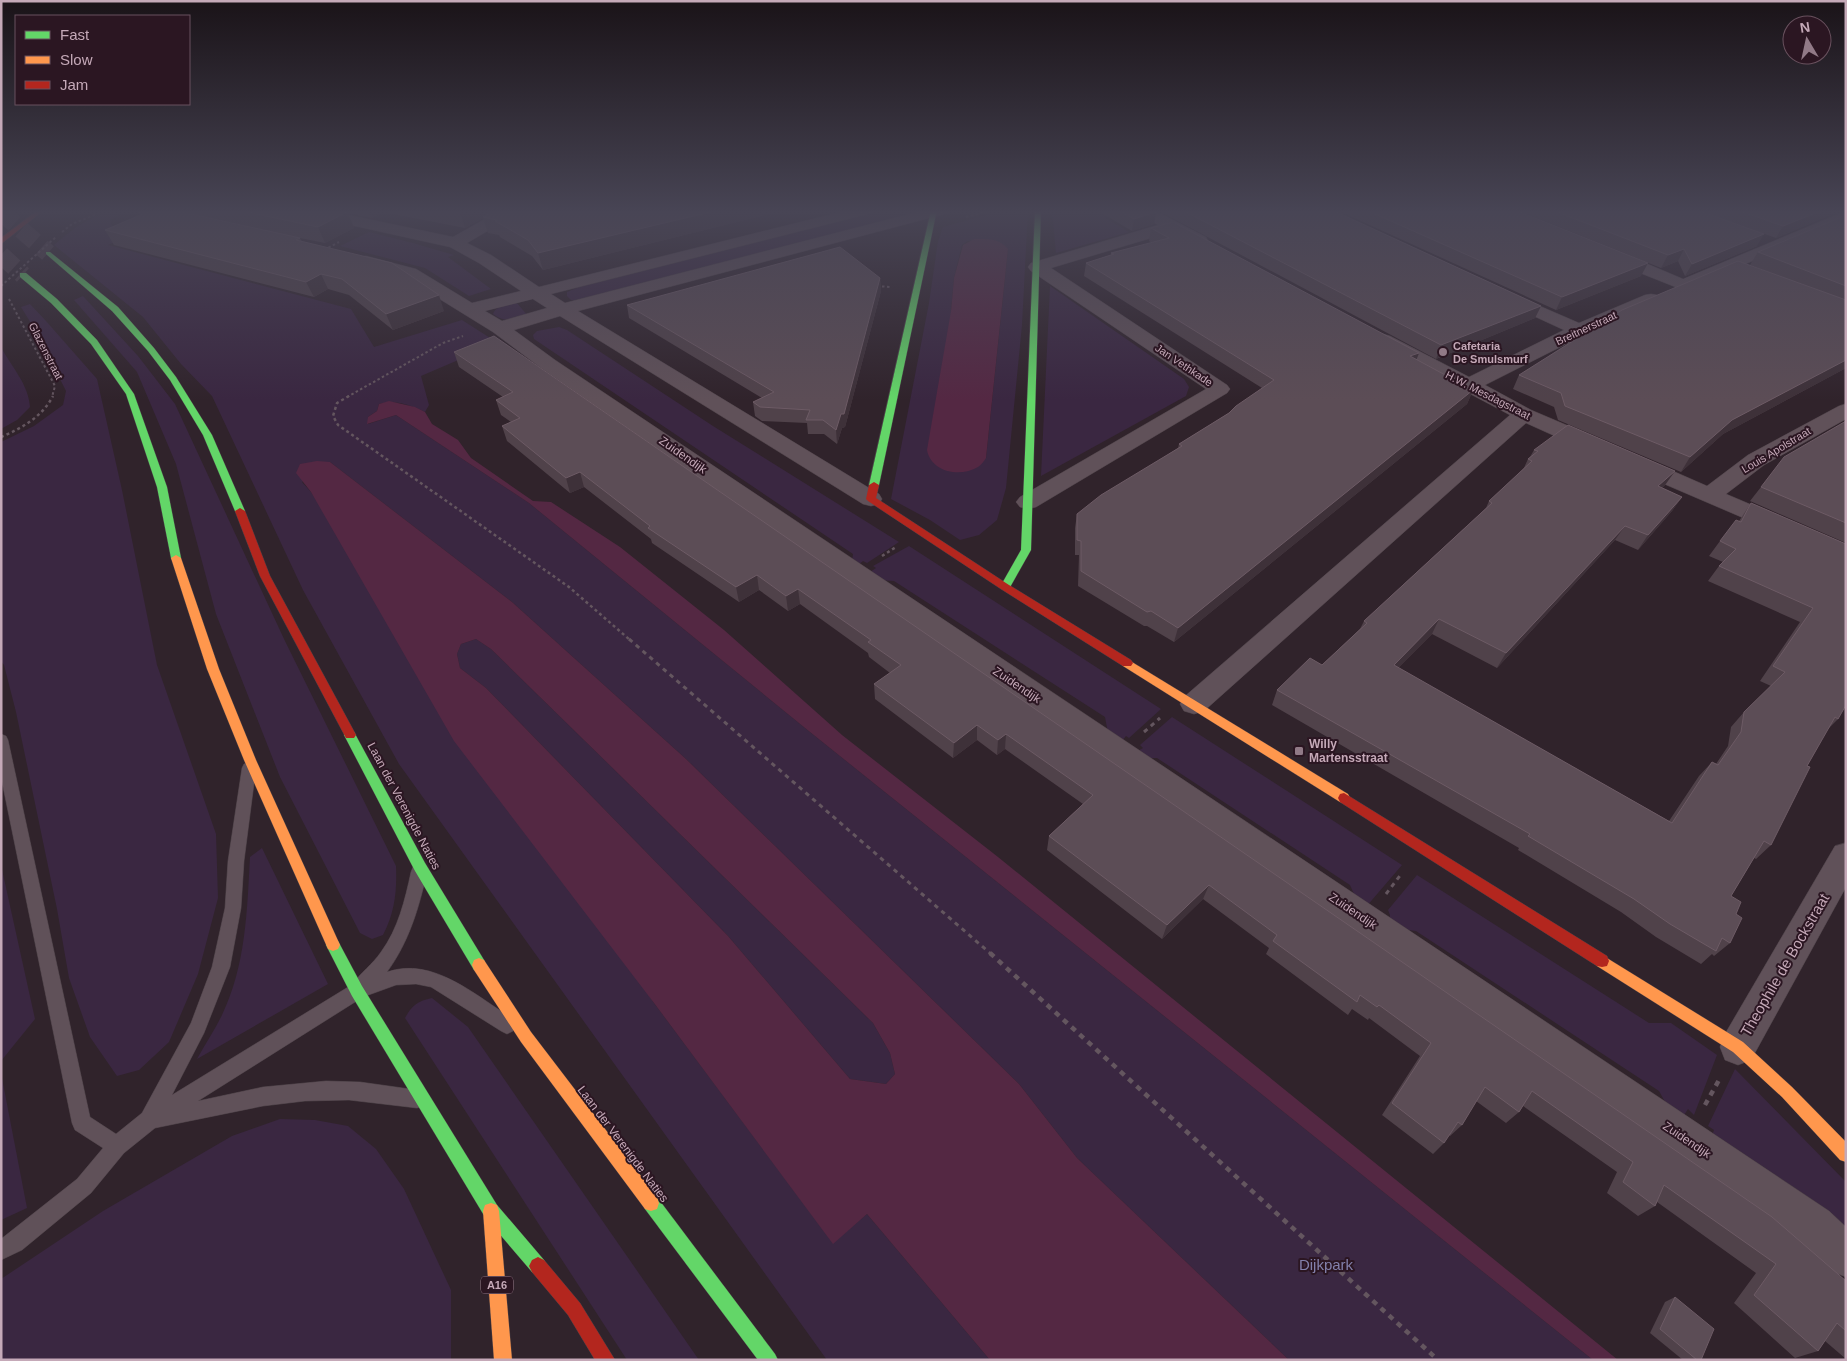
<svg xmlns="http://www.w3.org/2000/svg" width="1847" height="1361" font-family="Helvetica,sans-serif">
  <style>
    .green { fill: #3a2741; fill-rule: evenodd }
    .water { fill: #542843; fill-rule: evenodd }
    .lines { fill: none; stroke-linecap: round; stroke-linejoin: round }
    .secondary-tunnel { stroke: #4e3e47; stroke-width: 18; stroke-dasharray: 18 9; stroke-linecap: butt }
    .lane-casing { stroke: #4a3f45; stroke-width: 1 }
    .street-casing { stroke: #4a3f45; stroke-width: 1 }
    .fast-casing { stroke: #4a3f45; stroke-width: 1 }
    .slow-casing { stroke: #4a3f45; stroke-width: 1 }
    .jam-casing { stroke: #4a3f45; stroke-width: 1 }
    .path-far3 { stroke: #64565f; stroke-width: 2; stroke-dasharray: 2.5 2.5; stroke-linecap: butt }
    .path-far2 { stroke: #64565f; stroke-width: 2.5; stroke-dasharray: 3 3; stroke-linecap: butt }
    .path-far1 { stroke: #64565f; stroke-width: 3; stroke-dasharray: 4.5 4.5; stroke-linecap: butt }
    .path { stroke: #64565f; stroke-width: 4.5; stroke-dasharray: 5.5 5.5; stroke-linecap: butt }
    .lane { fill: #605159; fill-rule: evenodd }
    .street { fill: #605159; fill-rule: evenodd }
    .fast { fill: #63d668; fill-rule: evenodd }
    .slow { fill: #ff974d; fill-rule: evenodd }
    .jam { fill: #b3261e; fill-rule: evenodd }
    .path-bridge { stroke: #64565f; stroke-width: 2; stroke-dasharray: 2.5 2.5; stroke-linecap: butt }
    .wall { fill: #50424a }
    .shaded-wall { fill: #3e3139 }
    .building { fill: #5c4d56; stroke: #6d5b65 }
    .poi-dot { fill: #917a87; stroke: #2b1622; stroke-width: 2 }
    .labels { text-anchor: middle; stroke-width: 4; stroke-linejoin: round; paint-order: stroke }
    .far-street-label { font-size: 11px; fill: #c5a9b8; stroke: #2b1622 }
    .far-poi-label { font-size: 11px; font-weight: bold; fill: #c5a9b8; stroke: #2b1622; text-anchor: start }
    .shield { fill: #2b1622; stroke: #977d8b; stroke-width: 1 }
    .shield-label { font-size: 11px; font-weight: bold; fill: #c5a9b8 }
    .street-label { font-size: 12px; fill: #c5a9b8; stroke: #2b1622 }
    .poi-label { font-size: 12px; font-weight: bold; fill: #c5a9b8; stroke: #2b1622; text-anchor: start }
    .near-street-label { font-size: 15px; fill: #c5a9b8; stroke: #2b1622 }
    .near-park-label { font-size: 15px; fill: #8380ab; stroke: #2b1622 }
  </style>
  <rect width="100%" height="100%" fill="#30232b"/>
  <g class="green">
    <polygon points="878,210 914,210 911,214 579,301 571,300 567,296 567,292 579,287"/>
    <path d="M1004 210H1028L1022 325 1006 488 997 520 979 535 960 540 930 520 891 499 929 303 938 241 943 227ZM968 241C983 241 998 237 1008 250L986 458 951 311 954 278 962 245Z"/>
    <polygon points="1052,210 1126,210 1104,217 1129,232 1056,253"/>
    <path d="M118 211 122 214 110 220 112 226 117 227 155 224 108 245 351 309 374 347 462 320 498 343 421 376 429 405 425 412C411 405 394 399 379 404L377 411 368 417V424L396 415 529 503 805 728 1593 1360H1289L1077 1158 1019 1084 686 759 512 602 330 462 302 482 311 492 654 1003 833 1243 867 1214 990 1360H827L399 764 303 590 212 396 181 364 143 317 54 245C73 229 92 213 118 211Z"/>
    <polygon points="369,232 413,243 454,255 448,257 491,289 469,296 425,268 340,246"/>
    <polygon points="1050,286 1184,379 1189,387 1186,396 1041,476"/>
    <path d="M83 296 138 356 175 404 284 639 396 866C397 891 395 912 383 935L372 939 360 933 280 777 216 614 176 464 137 372 74 300Z"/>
    <path d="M517 303 528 316C514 320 505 323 493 314 496 305 509 305 517 303Z"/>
    <polygon points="30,304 46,321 97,379 122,490 157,665 216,834 218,898 198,974 169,1042 139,1070 117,1076 90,1037 69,978 57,909 16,712 4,665 1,661 1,442 34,426 63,405 66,391 37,333 21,307"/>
    <polygon points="559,327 567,330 713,426 899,542 867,563 863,561 858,565 852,561 853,554 534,339 533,335 537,331"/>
    <path d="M1 347C11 366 29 385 30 407L17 420 1 429Z"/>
    <polygon points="909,546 1161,709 1129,738 1126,736 1121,742 1108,733 1105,717 894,581 878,580 870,572 876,568 873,566"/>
    <polygon points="476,639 491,649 873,1023 890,1053 895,1074 886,1084 850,1079 728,936 486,688 460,668 457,654 461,644"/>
    <polygon points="1172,717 1402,865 1366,907 1357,901 1350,885 1157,758 1145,758 1136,752 1143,748 1140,745"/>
    <path d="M262 848 328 984 197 1059C205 1044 215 1030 222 1015 246 965 247 911 250 857Z"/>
    <polygon points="1,865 35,1019 1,1061"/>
    <polygon points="1417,875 1649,1023 1671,1023 1717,1055 1694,1115 1688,1109 1681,1120 1669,1109 1659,1091 1416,931 1401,929 1389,920 1390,915 1388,910"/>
    <path d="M432 998 468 1027 699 1360H627L405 1018C412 1005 418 1001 432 998Z"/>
    <polygon points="1735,1069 1846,1182 1846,1237 1711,1138 1714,1130 1708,1126"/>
    <polygon points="1,1073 27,1208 1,1220"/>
    <polygon points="280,1119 315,1120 348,1126 376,1149 404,1189 451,1290 451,1360 1,1360 1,1279 103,1211 232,1136"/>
  </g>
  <g class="water">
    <path d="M974 239C988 239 999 238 1008 249L986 458C984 461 981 465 978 467 960 478 931 472 927 450L951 311 954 278 963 245Z"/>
    <polygon points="389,401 415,407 425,412 432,424 458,440 471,458 533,501 551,502 620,547 724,630 842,735 998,857 1618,1360 1593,1360 805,728 529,503 396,415 367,424 368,417 377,411 379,404"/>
    <path d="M317 461 330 462 512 602 686 759 1019 1084 1077 1158 1289 1360H990L867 1214 833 1244 654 1003 454 741 311 492 296 473 300 464ZM476 639 491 649 873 1023 890 1053 895 1074 886 1084 850 1079 728 936 486 688 460 668 457 654 461 644Z"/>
  </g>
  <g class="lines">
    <g class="secondary-tunnel">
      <polyline points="1,212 48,253"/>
      <polyline points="1,255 23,275"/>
    </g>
    <g class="lane-casing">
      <path id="lane" d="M1 734 6 736 8 740 90 1117 116 1134 142 1113 191 1023 212 967 225 908 228 861 242 768 244 764 249 762 254 764 256 768 244 861 241 908 230 967 204 1033 172 1095 353 984C360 973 373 964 381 952 398 929 405 900 411 872L413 867 419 865 425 867 427 872C419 908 409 942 387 972 433 956 476 996 513 1019L516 1025 513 1031 507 1034 501 1031 431 987 416 984 396 985 363 997 198 1101 263 1087 326 1081 360 1082 417 1090 424 1092 426 1099 424 1106 417 1108 349 1100 305 1101 263 1106 155 1128 124 1153 91 1193 22 1250 1 1260V1239L77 1179 103 1148 75 1130 72 1123 1 777Z"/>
    </g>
    <g class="street-casing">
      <g id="street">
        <polygon points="137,210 165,210 192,216 194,219 192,222 186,224 139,213"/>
        <path d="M297 210H325L453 237 501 210H520L518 213 467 243 491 255 539 287 849 210H874L872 213 551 294 565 303 925 210H950L948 213 578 311 879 494 882 499 879 504 871 506 863 504 560 316 514 330 555 360 1829 1211 1846 1227V1277L1831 1271 1799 1241 541 368 493 332 404 277 360 265 357 261 360 257 366 256 416 269 472 303 521 291 479 263 450 247 305 215 299 213ZM533 299 547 308 502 321 485 311Z"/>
        <path d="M1135 210H1154L1206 237 1208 241 1206 245C1193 248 1181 237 1171 232L1051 268 1227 385 1230 389 1227 393 1036 507 1028 509 1020 507 1016 502 1020 497 1206 389 1031 271 1028 267 1031 263 1158 225 1137 213Z"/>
        <polygon points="1846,211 1846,222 1683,290 1605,259 1603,255 1605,251 1617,251 1683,279"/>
        <polygon points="1505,291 1579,323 1645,295 1651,294 1657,295 1660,299 1657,303 1586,334 1485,385 1531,410 1604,441 1607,446 1604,451 1596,452 1588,451 1526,423 1204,711 1194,714 1184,711 1180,704 1184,697 1510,415 1376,344 1373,340 1376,336 1383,334 1390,336 1469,377 1564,330 1499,300 1496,296 1499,292"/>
        <polygon points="1846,404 1846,419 1764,465 1726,494 1846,545 1846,562 1627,468 1624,463 1627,458 1635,456 1643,458 1707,486 1748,455 1839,406"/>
        <polygon points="1846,843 1846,887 1751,1060 1738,1065 1725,1060 1720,1047 1725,1034 1835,846"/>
      </g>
    </g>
    <g class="fast-casing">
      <g id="fast">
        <polygon points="931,210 937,210 879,485 874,488 869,485"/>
        <polygon points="1035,210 1041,210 1031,550 1009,589 1005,590 1000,587 1021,550"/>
        <polygon points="46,252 50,252 118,307 154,348 176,377 212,435 245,511 243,513 237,513 235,511 203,435 170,380 148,351 112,311 46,254"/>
        <polygon points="20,273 26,273 57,299 97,340 134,394 167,487 181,558 180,560 172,560 171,558 157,487 126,394 91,344 51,303 20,277"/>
        <polygon points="350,730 354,732 425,863 484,960 486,965 484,970 479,972 474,970 415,871 344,735 346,732"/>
        <polygon points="333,939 338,941 362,986 497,1205 544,1260 547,1266 544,1272 538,1275 532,1272 485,1217 352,996 326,945 328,941"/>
        <polygon points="651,1195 657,1197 775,1354 778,1360 758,1360 645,1209 643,1203 645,1197"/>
      </g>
    </g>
    <g class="slow-casing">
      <g id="slow">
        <polygon points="176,555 181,558 219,669 256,760 340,945 338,949 333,951 328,949 244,760 207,669 171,558"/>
        <polygon points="1127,659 1348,794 1350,798 1348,802 1344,803 1340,802 1123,666 1121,663 1123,660"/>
        <polygon points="1602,955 1743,1042 1792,1087 1846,1142 1846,1162 1840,1160 1782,1097 1733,1052 1597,966 1595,961 1597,956"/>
        <polygon points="479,958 484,960 531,1032 657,1197 659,1203 657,1209 651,1211 645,1209 521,1042 474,970 472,965 474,960"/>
        <polygon points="491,1203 497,1205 499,1211 512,1360 494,1360 483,1211 485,1205"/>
      </g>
    </g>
    <g class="jam-casing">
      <g id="jam">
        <polygon points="38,210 44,210 1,244 1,238"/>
        <polygon points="874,482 879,485 876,498 1009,585 1131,660 1133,663 1131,666 1123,666 1001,589 868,501 866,499 869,485"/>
        <polygon points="240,508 245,511 270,576 356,735 354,738 346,738 260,576 235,511"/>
        <polygon points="1344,793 1607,956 1609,961 1607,966 1602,967 1597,966 1340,802 1338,798 1340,794"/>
        <polygon points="538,1257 544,1260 580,1303 615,1360 595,1360 568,1315 532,1272 529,1266 532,1260"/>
      </g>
    </g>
    <g class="path-far3">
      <polyline points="966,217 994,210"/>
      <polyline points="62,232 72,224 107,210"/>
      <polyline points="324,250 339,242"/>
      <polyline points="877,286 890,287"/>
      <polyline points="9,299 55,386 52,397"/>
      <polyline points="347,397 443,343 463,336"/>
    </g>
    <g class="path-far2">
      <polyline points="349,396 337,403 333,416 338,425 569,587 630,640"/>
      <path d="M1 437C22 428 42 417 53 396"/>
      <polyline points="882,556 896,547"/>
    </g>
    <g class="path-far1">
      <polyline points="629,639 991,954"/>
      <polyline points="1144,732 1160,718"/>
      <polyline points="1386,894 1402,873"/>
    </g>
    <g class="path">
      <polyline points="990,953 1438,1360"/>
      <polyline points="1705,1105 1719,1080"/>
    </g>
    <use href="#lane" class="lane"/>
    <use href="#street" class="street"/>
    <use href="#fast" class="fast"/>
    <use href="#slow" class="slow"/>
    <use href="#jam" class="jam"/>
    <polyline class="path-bridge" points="1,286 56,237"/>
  </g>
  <g class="wall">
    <polygon points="175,210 785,210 543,270 532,256 500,237 499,235 488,233 483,218 465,228 383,212 372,218 348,213 354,228 325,243 300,238 302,242 444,311 393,330 349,295 328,289 314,297 114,245 105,230 265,230"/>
    <polygon points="1100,210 1151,210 1156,212 1154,224 1132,231 1100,212"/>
    <polygon points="1157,210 1332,210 1541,306 1535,318 1436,359"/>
    <polygon points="1337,210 1515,210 1641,276 1556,310"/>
    <polygon points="1517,210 1697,210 1757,246 1685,276 1678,261 1661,268"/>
    <polygon points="1697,210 1834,210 1830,215 1776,238"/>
    <polygon points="1846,215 1846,368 1723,434 1681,472 1558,420 1554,407 1513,389 1519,375 1771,273 1750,265 1758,252"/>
    <polygon points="1151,228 1419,353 1416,360 1473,390 1467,404 1174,642 1147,626 1144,626 1078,586 1079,555 1075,555 1075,528 1077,514 1178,448 1179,444 1229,413 1262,388 1084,276 1086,263 1111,255 1111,253 1152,243 1149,241"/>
    <polygon points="880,278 881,291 845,427 842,428 837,444 824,434 808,434 807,423 762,421 755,416 753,402 762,398 629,318 627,305"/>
    <polygon points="454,352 1846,1281 1846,1359 1825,1341 1818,1351 1795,1358 1734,1303 1756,1273 1657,1202 1655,1206 1638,1216 1607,1193 1617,1172 1523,1106 1519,1112 1506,1123 1476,1101 1462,1125 1450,1136 1449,1135 1444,1143 1433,1154 1382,1115 1420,1056 1369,1018 1368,1020 1352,1009 1348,1015 1266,954 1269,948 1203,899 1162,939 1047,850 1049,836 1083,804 1005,749 997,755 977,740 953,758 875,699 874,684 890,673 869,657 868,653 800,604 788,611 759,590 739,602 652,543 651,539 584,487 570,493 507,441 502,426 511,422 501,415 496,400 503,397 459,367"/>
    <polygon points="1846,421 1846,543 1750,501 1761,487"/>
    <polygon points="1534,450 1675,471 1665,485 1662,488 1682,497 1672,511 1638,550 1615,540 1497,668 1432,634 1398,668 1669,821 1699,776 1712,762 1716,764 1728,746 1731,727 1744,712 1771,686 1760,681 1800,622 1708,581 1719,566 1723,562 1709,556 1720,541 1739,521 1751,503 1846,544 1838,719 1827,730 1807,766 1771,845 1756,859 1754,858 1731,896 1736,914 1730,943 1714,956 1712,954 1701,964 1656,937 1621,912 1518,850 1519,848 1272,705 1277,690 1322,665 1360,629 1364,621 1486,508 1489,501 1523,470 1528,459 1530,457"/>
    <polygon points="1675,1297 1701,1360 1683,1360 1650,1333 1665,1302"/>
  </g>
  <g class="shaded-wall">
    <polygon points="368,210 382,210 383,212 372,218"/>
    <polygon points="465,210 498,210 483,217 483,218 465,228 460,212"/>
    <polygon points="618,210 662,210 620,220"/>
    <polygon points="719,210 785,210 543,270 538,253"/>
    <polygon points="1823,210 1834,210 1830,215 1776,238 1783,226"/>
    <polygon points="347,212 354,228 325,243 318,227"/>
    <polygon points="1156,212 1154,224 1132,231 1134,219"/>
    <polygon points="1764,234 1757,246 1685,276 1692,264"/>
    <polygon points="1684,249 1678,261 1661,268 1668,255"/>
    <polygon points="1648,263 1641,276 1556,310 1562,297"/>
    <polygon points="321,274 328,289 314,297 306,282"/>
    <polygon points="880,278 881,291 845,427 842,428 837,444 836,430"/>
    <polygon points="439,295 444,311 393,330 386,314"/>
    <polygon points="1541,306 1535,318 1436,359 1441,345"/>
    <polygon points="1419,353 1414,366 1410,356"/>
    <polygon points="1846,360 1846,368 1723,434 1681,472 1690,457 1732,420"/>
    <polygon points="1473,390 1467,404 1174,642 1178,628"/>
    <polygon points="1675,471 1665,485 1648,500 1658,486"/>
    <polygon points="580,472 584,487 570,493 566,478"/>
    <polygon points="1682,497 1672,511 1638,550 1648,535"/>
    <polygon points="1625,526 1615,540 1497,668 1506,653"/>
    <polygon points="757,575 759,590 739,602 736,587"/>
    <polygon points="798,589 800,604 788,611 786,596"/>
    <polygon points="1439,619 1432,634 1386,680 1394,665"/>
    <polygon points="977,725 977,740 953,758 954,743"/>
    <polygon points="1006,734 1005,749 997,755 998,740"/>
    <polygon points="1209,885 1203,899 1162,939 1167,925"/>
  </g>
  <g class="building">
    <polygon points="152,210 173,210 300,238 296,240 392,263 439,295 386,314 342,279 321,274 306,282 105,230"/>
    <polygon points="238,210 337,210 347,212 318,227"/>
    <polygon points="446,210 465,210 460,212"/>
    <polygon points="496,210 610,210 615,213 628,210 719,210 538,253 528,240 495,221 497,220 483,217"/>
    <polygon points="1118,210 1151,210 1156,212 1134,219"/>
    <polygon points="1182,210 1332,210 1541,306 1441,345"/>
    <polygon points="1366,210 1515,210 1648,263 1562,297"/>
    <polygon points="1552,210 1697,210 1764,234 1692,264 1684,249 1668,255"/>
    <polygon points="1737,210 1823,210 1783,226"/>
    <polygon points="1846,215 1846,286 1758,252"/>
    <polygon points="1173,222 1419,353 1410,356 1473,390 1178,628 1151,611 1147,612 1081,571 1081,541 1077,540 1077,514 1101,495 1182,446 1179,444 1229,413 1236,406 1274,380 1086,263 1114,254 1111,253 1169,238 1151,228"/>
    <polygon points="840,247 880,278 844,414 841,414 836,430 823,420 806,420 810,410 760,407 753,402 774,392 627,305"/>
    <polygon points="1738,261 1846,300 1846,360 1732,420 1690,457 1565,406 1561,393 1519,375 1622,310"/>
    <polygon points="494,336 1772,1217 1846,1281 1846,1331 1837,1323 1818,1351 1754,1295 1776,1264 1664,1185 1655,1206 1623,1182 1633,1162 1532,1091 1519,1112 1485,1087 1462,1125 1458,1122 1444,1143 1392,1103 1431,1043 1379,1005 1377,1007 1360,995 1357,1002 1273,941 1277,935 1209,885 1167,925 1049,836 1093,795 1006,734 998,740 977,725 954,743 874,684 901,665 868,642 871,640 798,589 786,596 757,575 736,587 648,528 650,526 580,472 566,478 502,426 520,418 496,400 513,392 454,352"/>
    <polygon points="1846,421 1846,523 1761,487 1784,457"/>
    <polygon points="1568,425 1675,471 1658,486 1682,497 1648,535 1625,526 1506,653 1439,619 1394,665 1672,823 1712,762 1718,765 1741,732 1744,712 1785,672 1773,666 1813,608 1719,566 1736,549 1720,541 1736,520 1741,522 1751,503 1846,544 1846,705 1838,719 1835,717 1807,766 1810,767 1771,845 1764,841 1731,896 1741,902 1736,914 1742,918 1730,943 1722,938 1716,951 1670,924 1634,899 1528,836 1530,834 1277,690 1310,658 1322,665 1367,623 1364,621 1492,503 1489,501 1532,461 1528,459 1538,451 1534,450"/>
    <polygon points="1675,1297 1714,1329 1701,1360 1697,1360 1660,1329"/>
  </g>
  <linearGradient id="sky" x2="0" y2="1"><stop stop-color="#1a1318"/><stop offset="0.53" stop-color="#484555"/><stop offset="1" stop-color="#484555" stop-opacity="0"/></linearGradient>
  <rect width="1847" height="400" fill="url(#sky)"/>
  <g class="poi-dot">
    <circle cx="1443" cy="352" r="5"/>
    <rect x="1294" y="746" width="10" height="10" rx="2.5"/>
  </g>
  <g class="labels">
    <g class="far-street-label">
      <text transform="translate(1586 328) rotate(-25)" y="4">Breitnerstraat</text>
      <text transform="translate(46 351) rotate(63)" y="4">Glazenstraat</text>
      <text transform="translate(1184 365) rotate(34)" y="4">Jan Vethkade</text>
      <text transform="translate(1488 395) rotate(27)" y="4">H.W. Mesdagstraat</text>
      <text transform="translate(1776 450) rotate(-31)" y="4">Louis Apolstraat</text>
    </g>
    <g class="far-poi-label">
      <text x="1453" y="350">Cafetaria<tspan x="1453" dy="13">De Smulsmurf</tspan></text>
    </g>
    <rect class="shield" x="481" y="1276.5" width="32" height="17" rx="4"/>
    <g class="shield-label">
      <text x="497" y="1289">A16</text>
    </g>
    <g class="street-label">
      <text transform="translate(683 455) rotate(35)" y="4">Zuidendijk</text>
      <text transform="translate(1017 685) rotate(34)" y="4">Zuidendijk</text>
      <text transform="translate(404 806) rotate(62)" y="4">Laan der Verenigde Naties</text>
      <text transform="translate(1353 911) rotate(34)" y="4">Zuidendijk</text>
      <text transform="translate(1687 1140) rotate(34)" y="4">Zuidendijk</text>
      <text transform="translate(623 1144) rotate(53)" y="4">Laan der Verenigde Naties</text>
    </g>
    <g class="poi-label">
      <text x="1309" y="748">Willy<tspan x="1309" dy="14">Martensstraat</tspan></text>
    </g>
    <g class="near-street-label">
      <text transform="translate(1785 965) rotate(-60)" y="5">Theophile de Bockstraat</text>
    </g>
    <g class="near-park-label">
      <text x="1326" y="1270">Dijkpark</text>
    </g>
  </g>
  <rect width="1847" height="1361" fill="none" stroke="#c5a9b8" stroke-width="5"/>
  <rect x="15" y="15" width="175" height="90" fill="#2b1622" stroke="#69515e"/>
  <rect x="25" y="31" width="25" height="8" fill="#63d668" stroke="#69515e"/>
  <text x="60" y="40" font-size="15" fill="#c5a9b8">Fast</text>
  <rect x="25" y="56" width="25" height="8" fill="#ff974d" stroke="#69515e"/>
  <text x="60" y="65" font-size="15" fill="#c5a9b8">Slow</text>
  <rect x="25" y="81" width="25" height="8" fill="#b3261e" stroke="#69515e"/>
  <text x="60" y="90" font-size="15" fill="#c5a9b8">Jam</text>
  <g transform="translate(1807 40) rotate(351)"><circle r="24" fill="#2b1622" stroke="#69515e"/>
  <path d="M0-4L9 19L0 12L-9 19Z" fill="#917a87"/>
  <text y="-8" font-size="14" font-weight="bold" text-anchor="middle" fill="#c5a9b8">N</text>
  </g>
</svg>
